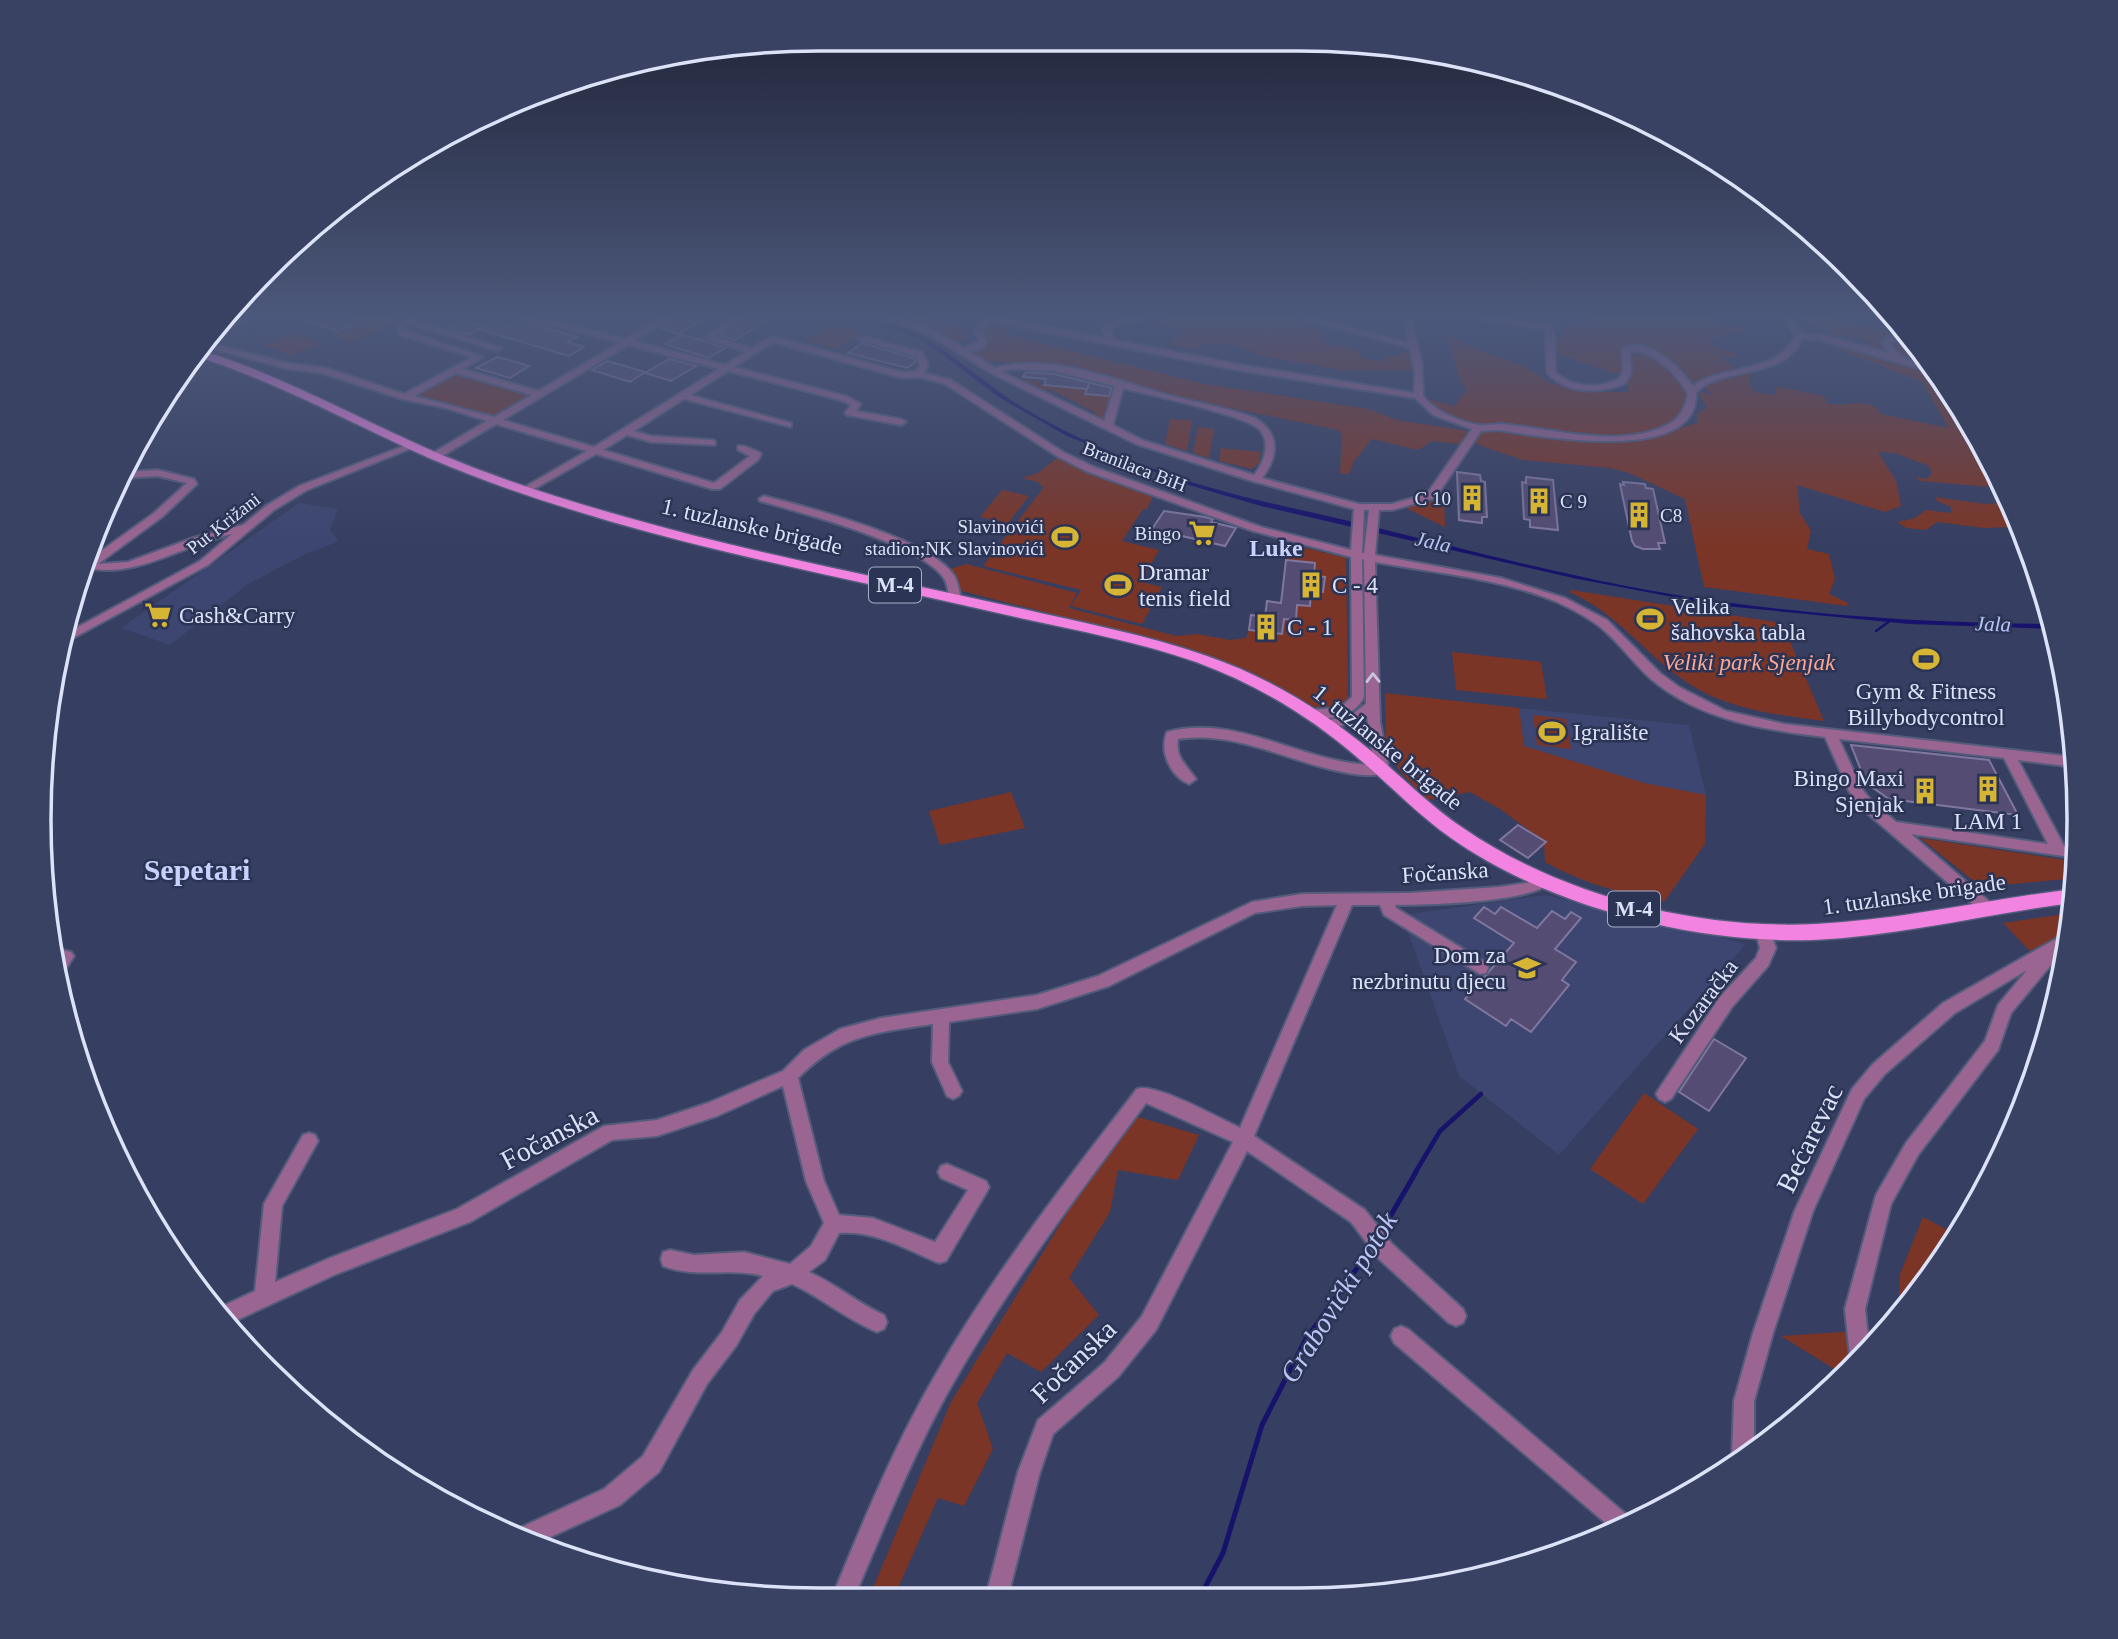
<svg xmlns="http://www.w3.org/2000/svg" width="2118" height="1639" font-family="Georgia,serif">
  <style>
    .built { fill: #3d4670 }
    .green { fill: #7b3526; fill-rule: evenodd }
    .water { fill: #17126b }
    .lines { fill: none; stroke-linecap: round; stroke-linejoin: round }
    .stream-far2 { stroke: #17126b; stroke-width: 2.5 }
    .stream-far1 { stroke: #17126b; stroke-width: 4.5 }
    .stream { stroke: #17126b; stroke-width: 5 }
    .building { fill: #544c72; stroke: #7f779f; stroke-width: 2 }
    .street-casing { stroke: #545c7c; stroke-width: 4 }
    .primary-casing { stroke: #545c7c; stroke-width: 3 }
    .street { fill: #9b6591; fill-rule: evenodd }
    .primary { fill: #f283e0; fill-rule: evenodd }
    .oneway { stroke: #ccc3de }
    .labels { text-anchor: middle; stroke-width: 5; stroke-linejoin: round; paint-order: stroke }
    .far-street-label { font-size: 19px; fill: #dce2f8; stroke: #2c3456 }
    .far-poi-label { font-size: 19px; fill: #dce2f8; stroke: #2c3456; text-anchor: end }
    .far-water-label { font-size: 21px; font-style: italic; fill: #b9c6f6; stroke: #2c3456 }
    .shield { fill: #2c3456; stroke: #a7aec7; stroke-width: 2 }
    .shield-label { font-size: 21px; font-weight: bold; fill: #dce2f8 }
    .street-label { font-size: 23px; fill: #dce2f8; stroke: #2c3456 }
    .poi-label { font-size: 23px; fill: #dce2f8; stroke: #2c3456; text-anchor: start }
    .park-label { font-size: 23px; font-style: italic; fill: #fba793; stroke: #2c3456 }
    .far-district-label { font-size: 24px; font-weight: bold; fill: #c7d3fe; stroke: #2c3456 }
    .near-street-label { font-size: 28px; fill: #dce2f8; stroke: #2c3456 }
    .near-water-label { font-size: 28px; font-style: italic; fill: #b9c6f6; stroke: #2c3456 }
    .district-label { font-size: 30px; font-weight: bold; fill: #c7d3fe; stroke: #2c3456 }
    .rim { fill: none; stroke: #dce2f8; stroke-width: 3.5 }
  </style>
  <rect width="100%" height="100%" fill="#363e61"/>
  <g class="built">
    <polygon points="299,503 338,509 330,530 339,541 304,555 248,584 170,645 121,628"/>
    <polygon points="1519,708 1689,725 1706,795 1644,783 1524,746"/>
    <polygon points="1546,895 1746,944 1559,1155 1459,1076 1402,915"/>
  </g>
  <g class="green">
    <polygon points="343,316 400,316 386,327 349,343 331,335 359,324"/>
    <polygon points="888,316 933,316 933,319 964,326 966,338 953,346 906,321"/>
    <path d="M1164 316H1296L1312 320 1308 328 1323 331 1322 338 1331 347 1336 345 1358 350 1361 358 1379 361 1413 349 1421 370H1341L1254 354C1243 343 1218 344 1203 343L1200 349 1169 345 1180 330 1157 325Z"/>
    <path d="M1586 316H1728L1713 321 1727 327 1739 325 1746 331 1708 339 1712 345 1738 355 1739 357 1723 358 1737 372 1752 368 1750 384 1754 392 1776 395 1775 386 1824 396 1826 403C1845 409 1869 394 1881 414L1949 428 1922 382 1818 341 1879 352 1869 346 1867 341 1842 335 1838 342 1816 335 1815 332 1833 334 1794 317 1839 319C1844 325 1894 331 1906 333L1926 365 1921 368 1933 371 1937 376 1928 380 1938 385 1939 391 1988 457 2018 523 2015 527 1984 528 1937 522 1926 530 1906 528 1897 522 1915 518 1926 510 1951 513V507L1937 501 1935 497 1985 504 1999 503V494L1991 487 1920 481 1916 477 1927 479 1932 473 1929 466 1895 453 1878 452 1896 481 1901 506 1885 512 1797 485 1800 513 1811 531 1807 549 1829 554 1835 579 1829 594 1848 603 1847 606 1704 587 1685 499 1629 473 1610 468 1523 460 1479 445 1474 440 1477 434 1486 429 1440 414 1418 396 1454 406 1467 390 1460 380 1447 338 1448 336 1491 355 1523 365 1550 383 1595 392H1629L1626 377 1550 351 1567 325 1586 323ZM1702 384 1712 395 1697 391 1707 407 1697 414V423L1680 428H1667C1684 417 1685 396 1702 384Z"/>
    <polygon points="829,324 861,332 837,349 806,341"/>
    <polygon points="989,326 1008,327 1008,335 1205,384 1369,409 1397,420 1468,431 1466,445 1432,441 1418,450 1372,439 1354,461 1349,474 1340,473 1342,434 1337,430 1178,397 1047,363 976,361 962,352 989,343 978,331"/>
    <polygon points="291,333 322,343 293,355 263,345"/>
    <polygon points="455,370 540,394 493,420 405,397"/>
    <polygon points="1022,379 1040,381 1039,385 1085,389 1084,394 1113,397 1104,422 1091,416 1096,413 1050,389 1044,392"/>
    <polygon points="1170,419 1192,420 1187,451 1165,444"/>
    <polygon points="1198,427 1214,429 1209,458 1193,453"/>
    <polygon points="1221,448 1261,452 1259,463 1252,469 1219,461"/>
    <polygon points="1057,458 1090,474 1153,496 1147,509 1143,509 1122,541 1159,550 1141,582 1162,587 1142,624 1071,606 1081,590 983,566 1044,487 1039,485 1041,483 1022,478 1038,473"/>
    <polygon points="1002,490 1029,496 1008,523 980,517"/>
    <polygon points="1444,492 1445,527 1408,509 1409,506 1431,500"/>
    <polygon points="1266,544 1306,548 1346,558 1348,691 1347,702 1331,709 1312,706 1245,670 1192,650 958,590 944,571 966,564 1077,593 1069,608 1176,636 1197,634 1230,640 1246,638 1249,630 1282,634 1284,619 1296,620 1297,605 1310,606 1311,591 1324,592 1325,578 1314,576 1315,563 1286,560 1285,554 1264,547"/>
    <path d="M1571 590 1782 623 1824 721C1776 715 1725 709 1685 681 1644 653 1615 611 1569 592Z"/>
    <polygon points="1452,652 1541,662 1547,699 1456,690"/>
    <path d="M1385 693 1519 708 1524 746 1644 783 1706 795 1705 844 1664 902C1618 892 1587 885 1545 862L1544 841 1500 809 1470 792 1428 800 1402 774 1386 750Z"/>
    <polygon points="1533,715 1566,719 1571,749 1537,745"/>
    <polygon points="1011,792 1025,828 940,845 929,811"/>
    <polygon points="1920,838 2078,862 2077,878 1981,887"/>
    <polygon points="2071,913 2067,933 2030,951 2003,923"/>
    <polygon points="1644,1093 1698,1129 1643,1204 1590,1169"/>
    <polygon points="1128,1114 1199,1135 1178,1180 1118,1170 1110,1212 1069,1278 1099,1315 1041,1372 1007,1353 977,1403 993,1449 964,1506 938,1498 898,1588 906,1600 868,1600 951,1402"/>
    <polygon points="1984,1189 1918,1295 1898,1316 1900,1274 1923,1217 1955,1234"/>
    <polygon points="1886,1329 1844,1375 1781,1336"/>
  </g>
  <path class="water" d="M852 316C922 316 975 381 1032 413 1074 437 1119 457 1165 473 1234 498 1307 510 1378 528 1492 556 1607 587 1724 602 1832 617 1942 623 2051 624L2052 629 1909 624 1715 605 1573 578 1261 506 1182 483 1067 436 1000 398 921 339Z"/>
  <g class="lines">
    <polyline class="stream-far2" points="1876,631 1891,620"/>
    <polyline class="stream-far1" points="1415,1173 1440,1131 1481,1094"/>
    <g class="stream">
      <polyline points="1380,1234 1416,1172"/>
      <polyline points="1199,1599 1223,1553 1262,1425 1306,1339 1373,1246"/>
    </g>
  </g>
  <g class="building">
    <polygon points="320,316 330,316 353,325 337,331 307,321"/>
    <polygon points="680,316 710,316 678,334 660,328"/>
    <polygon points="749,316 774,316 735,340 721,336"/>
    <polygon points="496,320 514,326 520,322 541,326 577,337 567,342 584,347 569,356 478,329"/>
    <polygon points="465,321 484,326 468,335 449,329"/>
    <polygon points="682,335 702,340 725,348 708,358 665,344"/>
    <polygon points="862,343 914,358 916,362 907,368 848,353"/>
    <polygon points="497,357 513,361 529,366 510,378 476,368"/>
    <polygon points="669,359 696,366 671,381 645,373"/>
    <polygon points="607,361 622,365 645,372 630,382 592,370"/>
    <polygon points="1026,372 1054,374 1112,388 1109,396 1085,394 1089,384 1087,389 1044,385 1046,379 1023,377"/>
    <polygon points="1457,472 1480,475 1481,481 1485,482 1487,517 1482,517 1482,523 1459,520"/>
    <polygon points="1526,477 1553,480 1558,530 1530,527 1530,520 1524,519 1522,482 1526,483"/>
    <polygon points="1623,482 1645,484 1646,488 1653,489 1665,543 1658,543 1660,549 1643,549 1635,546 1632,541 1620,484 1624,485"/>
    <polygon points="1164,511 1205,517 1213,519 1211,522 1236,528 1225,546 1152,529"/>
    <polygon points="1286,560 1315,563 1314,576 1325,577 1323,592 1311,591 1310,606 1297,605 1296,620 1284,619 1282,634 1249,630 1251,615 1265,617 1267,601 1281,603"/>
    <polygon points="1851,745 1989,760 2018,815 1889,799 1866,783"/>
    <polygon points="1518,825 1546,842 1528,858 1500,840"/>
    <polygon points="1484,907 1495,914 1501,907 1537,928 1552,911 1565,919 1571,912 1581,918 1555,949 1576,962 1562,980 1569,985 1531,1032 1511,1019 1506,1026 1465,999 1514,943 1474,918"/>
    <polygon points="1714,1039 1746,1058 1709,1111 1679,1092"/>
  </g>
  <g class="lines">
    <g class="street-casing">
      <g id="street">
        <polygon points="245,316 257,316 217,333 222,326"/>
        <path d="M412 316H423L416 321 502 348 498 351 409 324 405 326 407 331 483 357 463 369 538 391 619 343 553 325 496 316C541 316 582 328 625 339L664 316H674L634 341 725 365 746 352 704 338 736 316H746L715 337 752 348 772 336 902 372 916 371 920 365 916 356 858 339 865 337 922 352 928 365 924 373 951 380 1063 452 1094 467 1261 527 1351 550 1354 509 1252 481 1136 444 991 373 931 336 879 316C911 316 937 332 964 348L979 341 974 331 983 319 978 316H996L1106 338 1101 328C1118 315 1140 316 1160 316L1119 324 1110 329 1115 340 1242 365 1414 393 1415 375 1410 348 1292 316H1307L1409 343 1403 316H1411L1422 365 1423 396C1435 411 1459 422 1479 425 1485 426 1493 424 1500 424 1552 428 1620 450 1669 424 1681 417 1685 407 1688 394 1677 375 1655 350 1630 351L1631 372 1626 383C1601 394 1567 395 1547 373L1545 329 1456 316H1483L1552 325 1555 338V372C1573 388 1598 389 1619 379L1623 372 1622 349C1648 335 1679 367 1693 386 1723 364 1777 375 1795 336L1784 320 1788 317 1791 318 1802 334H1820L1888 353 1882 342C1889 334 1897 334 1907 334L1910 339 1896 340 1891 343C1900 366 1924 358 1935 373L1820 340 1802 339C1786 376 1736 368 1705 385L1696 392C1700 466 1540 436 1498 430L1481 431 1435 498 1392 510H1379L1375 555 1501 578 1565 598 1607 620 1660 673 1679 687 1726 711 1784 724 2074 757V767L2018 760 2064 846 2077 848V858L1911 834 1992 904 1994 908 1992 912H1982L1860 807 1849 791 1825 737C1765 730 1699 720 1651 679 1633 663 1618 641 1599 626 1587 617 1570 608 1557 602 1500 578 1435 573 1375 562L1380 722 1389 770 1387 773C1373 777 1357 775 1343 772 1288 762 1236 730 1178 739 1175 757 1186 765 1196 779L1189 784C1170 776 1159 751 1167 732 1238 713 1304 764 1374 765L1367 716 1360 721 1326 729 1320 725 1321 722 1351 715 1366 704 1364 560 1362 559 1364 697C1353 719 1326 721 1303 716L1302 713 1303 710 1340 708 1352 697 1351 557 1253 531 1086 471 1057 456 945 384 919 377 902 378 773 342 734 367 846 396 861 404 856 411 901 419 906 422 901 425 847 415 845 413 851 405 840 400 728 371 690 395 791 423V427L684 399 634 431 651 436 712 440 715 441V445L651 442 627 435 603 450 714 483 750 456 738 450V446H744L759 452 761 454 758 460 720 489H712L596 454 527 493 522 490 523 488 587 451 496 424 439 458H431V454L487 421 446 408 402 399 322 373 288 369 206 347 209 343 288 363 326 368 404 394 472 357 400 335 396 325ZM990 321 1242 371 1415 398 1433 415 1472 429 1427 494 1392 504H1359L1262 478C1279 456 1280 433 1255 418 1228 408 1199 403 1171 396 1116 381 1052 352 995 368L970 352 984 347 987 341 982 331ZM628 345 719 369 594 447 503 420ZM1011 369 1054 371 1115 386 1104 421 1002 372ZM456 373 532 395 494 417 414 396ZM1123 388C1148 395 1247 415 1260 430 1271 443 1264 463 1254 475L1142 440 1113 425ZM1364 510H1369L1364 553H1362ZM1839 739 2004 758 2048 844 1896 822 1870 799 1862 789Z"/>
        <path d="M409 444 417 446 307 490 274 510 208 565 62 644 63 635 200 561 232 534C186 544 135 579 88 568L86 566 90 559 154 513 187 483 158 476 123 478 125 472 158 470 194 479 197 484 162 517 98 564 128 562 193 538 243 525 266 506 299 486Z"/>
        <path d="M764 496C807 507 933 539 955 577 958 583 959 591 961 598L959 600H951C948 594 948 586 945 580 926 545 799 512 760 501L759 499Z"/>
        <path d="M1544 875 1549 877 1551 881C1536 903 1424 905 1395 905L1396 908 1486 963 1488 968 1486 973 1480 974 1384 915 1380 905H1352L1254 1136 1365 1210 1392 1244 1463 1309 1466 1316 1463 1323 1456 1326 1449 1323 1378 1258 1351 1222 1247 1151 1156 1330 1118 1377 1053 1434 1040 1472 1007 1600H985L1018 1472 1038 1420 1104 1363 1142 1316 1233 1142 1146 1103C1077 1196 1005 1290 948 1392 911 1459 883 1530 853 1600H831C862 1524 894 1446 936 1374 994 1273 1066 1181 1137 1089 1154 1082 1221 1119 1240 1128L1337 905 1302 906 1255 913 1109 986 1037 1009 949 1022 948 1062 962 1091 959 1096 953 1099 947 1096 932 1062 933 1024C874 1033 842 1034 798 1078L824 1181 839 1215 873 1218 935 1242 968 1190 941 1178 938 1172 941 1166 947 1164 986 1181 989 1187 986 1193 946 1261 939 1263C908 1250 875 1230 839 1233L825 1260 809 1272C836 1284 857 1303 884 1315L887 1322 884 1329 877 1332C846 1319 822 1298 792 1284L773 1291 754 1314 736 1346 707 1384 659 1472 620 1505 533 1545 510 1535 511 1532 604 1489 643 1456 693 1370 722 1332 740 1300 763 1276C730 1267 696 1279 663 1266L661 1259 663 1252 670 1250 694 1255 744 1252 790 1264 811 1246 824 1223 806 1181 783 1086 717 1116 657 1136 612 1140 470 1222 334 1275 237 1320 232 1325 220 1310 223 1306 255 1291 264 1204 303 1135 309 1133 315 1135 318 1141 282 1206 275 1282 330 1258 457 1209 604 1126 657 1120 708 1103 783 1071 804 1050 840 1029 881 1018 1037 995 1098 976 1252 902 1302 894 1410 893 1499 887 1526 883Z"/>
        <polygon points="1764,927 1769,929 1776,948 1768,966 1732,1007 1671,1099 1665,1102 1659,1099 1656,1094 1659,1089 1720,997 1756,958 1760,948 1756,933 1759,929"/>
        <polygon points="2067,934 2065,948 2011,1013 1998,1050 1918,1155 1891,1204 1865,1309 1869,1347 1853,1364 1850,1357 1845,1309 1876,1195 1906,1143 1985,1041 1998,1005 2027,970 1955,1013 1885,1074 1864,1099 1813,1211 1773,1333 1754,1401 1754,1450 1735,1463 1732,1457 1734,1401 1753,1333 1795,1210 1852,1089 1873,1064 1943,1003 2061,936"/>
        <polygon points="56,949 71,952 74,956 64,972 59,973"/>
        <polygon points="1401,1326 1408,1329 1634,1521 1614,1530 1394,1343 1391,1336 1394,1329"/>
      </g>
    </g>
    <g class="primary-casing">
      <path id="primary" d="M203 351C286 377 362 421 442 455 500 479 561 499 622 516 754 554 889 579 1023 609 1084 623 1147 635 1207 656 1268 677 1322 710 1371 751 1402 777 1430 806 1463 828 1562 896 1697 930 1816 924 1902 920 1988 899 2074 889L2072 903C1986 914 1900 936 1813 940 1694 944 1549 907 1451 838 1418 815 1390 785 1359 759 1311 717 1256 684 1196 662 1139 642 1079 631 1020 618 883 586 744 560 609 521 548 503 487 483 429 458 352 424 279 383 199 357Z"/>
    </g>
    <use href="#street" class="street"/>
    <use href="#primary" class="primary"/>
  </g>
  <defs><path id="oneway-chevron" d="M-2-3.5L2.5 0L-2 3.5" fill="none" stroke-width="1.6" stroke-linecap="round" stroke-linejoin="round" transform="scale(1.75)"/></defs>
  <use class="oneway" href="#oneway-chevron" transform="translate(1373 678) rotate(-91)"/>
  <linearGradient id="sky" x2="0" y2="1"><stop stop-color="#1e2235"/><stop offset="0.58" stop-color="#4c587b"/><stop offset="1" stop-color="#4c587b" stop-opacity="0"/></linearGradient>
  <rect width="2118" height="546" fill="url(#sky)"/>
  <defs>
    <g id="building-bare" transform="scale(2.1)"><path d="M-4-6H4V6H1V3H-1V6H-4ZM-2.5-4.3h1.7v1.8h-1.7ZM.8-4.3h1.7v1.8H.8ZM-2.5-1h1.7V.8h-1.7ZM.8-1h1.7V.8H.8Z" fill="#d6b534" stroke="#2c3456" stroke-width="2.5" paint-order="stroke"/></g>
    <g id="supermarket-bare" transform="scale(2.1)"><path d="M-6-5.5h2.5l.6 2H6L4.5 2H-2.5L-4.4-4H-6ZM-1.5 3.2a1.3 1.3 0 1 0 .1 0ZM3 3.2a1.3 1.3 0 1 0 .1 0Z" fill="#d6b534" stroke="#2c3456" stroke-width="2.5" paint-order="stroke"/></g>
    <g id="stadium-bare" transform="scale(2.1)"><path d="M0-5a6.5 5 0 1 0 0 10a6.5 5 0 1 0 0-10ZM-3.5-1.8h7v3.6h-7Z" fill="#d6b534" stroke="#2c3456" stroke-width="2.5" paint-order="stroke"/></g>
    <g id="school-bare" transform="scale(2.1)"><path d="M0-5L7-2L0 1L-7-2ZM-4 1L0 2.5L4 1V4Q0 6-4 4Z" fill="#d6b534" stroke="#2c3456" stroke-width="2.5" paint-order="stroke"/></g>
  </defs>
  <g fill-rule="evenodd">
    <use href="#building-bare" x="1472" y="498"/>
    <use href="#building-bare" x="1539" y="501"/>
    <use href="#building-bare" x="1639" y="515"/>
    <use href="#supermarket-bare" x="1202" y="533"/>
    <use href="#stadium-bare" x="1065" y="537"/>
    <use href="#stadium-bare" x="1118" y="585"/>
    <use href="#building-bare" x="1311" y="585"/>
    <use href="#supermarket-bare" x="158" y="615"/>
    <use href="#stadium-bare" x="1650" y="619"/>
    <use href="#building-bare" x="1266" y="627"/>
    <use href="#stadium-bare" x="1926" y="659"/>
    <use href="#stadium-bare" x="1552" y="732"/>
    <use href="#building-bare" x="1988" y="789"/>
    <use href="#building-bare" x="1925" y="791"/>
    <use href="#school-bare" x="1527" y="968"/>
  </g>
  <g class="labels">
    <g class="far-street-label">
      <text transform="translate(1135 466) rotate(21)" y="7">Branilaca BiH</text>
      <text transform="translate(223 523) rotate(-38)" y="7">Put Križani</text>
    </g>
    <g class="far-poi-label">
      <text x="1451" y="505">C 10</text>
      <text x="1560" y="508" text-anchor="start">C 9</text>
      <text x="1660" y="522" text-anchor="start">C8</text>
      <text x="1044" y="533">Slavinovići<tspan x="1044" dy="22">stadion;NK Slavinovići</tspan></text>
      <text x="1181" y="540">Bingo</text>
    </g>
    <g class="far-water-label">
      <text transform="translate(1433 542) rotate(12)" y="7">Jala</text>
      <text transform="translate(1993 624) rotate(2)" y="7">Jala</text>
    </g>
    <g class="shield">
      <rect x="869" y="567.5" width="52" height="35" rx="5"/>
      <rect x="1608" y="891.5" width="52" height="35" rx="5"/>
    </g>
    <g class="shield-label">
      <text x="895" y="592">M-4</text>
      <text x="1634" y="916">M-4</text>
    </g>
    <g class="street-label">
      <text transform="translate(752 526) rotate(13)" y="8">1. tuzlanske brigade</text>
      <text transform="translate(1388 747) rotate(39)" y="8">1. tuzlanske brigade</text>
      <text transform="translate(1445 872) rotate(-4)" y="8">Fočanska</text>
      <text transform="translate(1914 894) rotate(-8)" y="8">1. tuzlanske brigade</text>
      <text transform="translate(1703 1001) rotate(-53)" y="8">Kozaračka</text>
    </g>
    <g class="poi-label">
      <text x="1139" y="580">Dramar<tspan x="1139" dy="26">tenis field</tspan></text>
      <text x="1332" y="593">C - 4</text>
      <text x="1671" y="614">Velika<tspan x="1671" dy="26">šahovska tabla</tspan></text>
      <text x="179" y="623">Cash&amp;Carry</text>
      <text x="1287" y="635">C - 1</text>
      <text x="1926" y="699" text-anchor="middle">Gym &amp; Fitness<tspan x="1926" dy="26">Billybodycontrol</tspan></text>
      <text x="1573" y="740">Igralište</text>
      <text x="1904" y="786" text-anchor="end">Bingo Maxi<tspan x="1904" dy="26">Sjenjak</tspan></text>
      <text x="1988" y="829" text-anchor="middle">LAM 1</text>
      <text x="1506" y="963" text-anchor="end">Dom za<tspan x="1506" dy="26">nezbrinutu djecu</tspan></text>
    </g>
    <g class="park-label">
      <text x="1749" y="670">Veliki park Sjenjak</text>
    </g>
    <g class="far-district-label">
      <text x="1276" y="556">Luke</text>
    </g>
    <g class="near-street-label">
      <text transform="translate(549 1137) rotate(-28)" y="10">Fočanska</text>
      <text transform="translate(1809 1138) rotate(-64)" y="10">Bećarevac</text>
      <text transform="translate(1073 1361) rotate(-44)" y="10">Fočanska</text>
    </g>
    <g class="near-water-label">
      <text transform="translate(1338 1297) rotate(-58)" y="10">Grabovički potok</text>
    </g>
    <g class="district-label">
      <text x="197" y="880">Sepetari</text>
    </g>
  </g>
  <path d="M0 0H2118V1639H0ZM819 51H1299A768 768 0 0 1 2067 819V820A768 768 0 0 1 1299 1588H819A768 768 0 0 1 51 820V819A768 768 0 0 1 819 51Z" fill="#3a4263" fill-rule="evenodd"/>
  <path class="rim" d="M819 51H1299A768 768 0 0 1 2067 819V820A768 768 0 0 1 1299 1588H819A768 768 0 0 1 51 820V819A768 768 0 0 1 819 51Z"/>
</svg>
